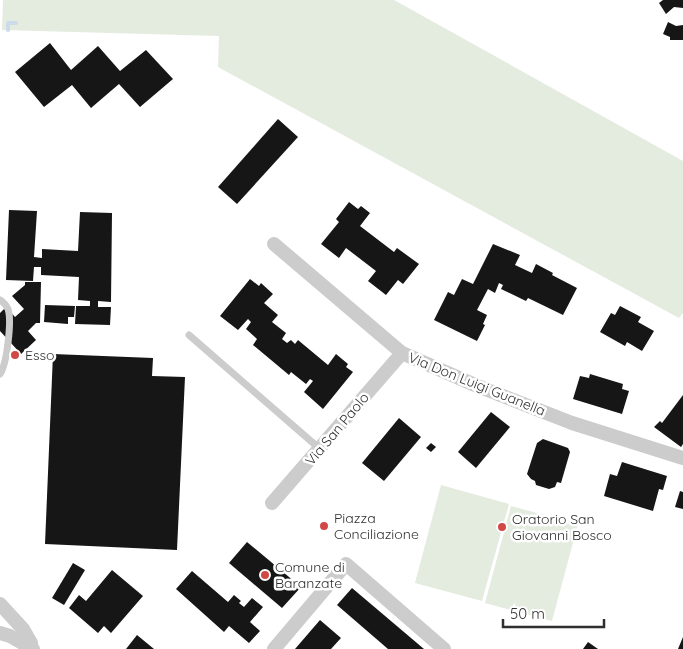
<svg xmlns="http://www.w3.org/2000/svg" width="683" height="649" font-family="Quicksand,sans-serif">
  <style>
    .green { fill: #e4ebdf }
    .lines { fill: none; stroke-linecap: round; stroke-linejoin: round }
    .stream { stroke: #cddbe8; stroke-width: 4 }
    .building { fill: #161616 }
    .lane { stroke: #ccc; stroke-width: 7 }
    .street { stroke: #ccc; stroke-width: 14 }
    .poi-dot { fill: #d14946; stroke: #fff; stroke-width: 2 }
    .labels { text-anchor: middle; stroke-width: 5; stroke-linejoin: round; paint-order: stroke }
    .poi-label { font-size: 14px; fill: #2f2f2f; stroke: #fff; text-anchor: start }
    .street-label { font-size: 14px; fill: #2f2f2f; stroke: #fff }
  </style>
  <rect width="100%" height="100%" fill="#fff"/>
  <g class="green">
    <polygon points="3,0 394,0 683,161 683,313 679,318 218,67 219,36 2,30"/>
    <polygon points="441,485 509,504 482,601 415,583"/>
    <polygon points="511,506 578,524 552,621 485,603"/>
  </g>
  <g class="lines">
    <polyline class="stream" points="8,30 8,23 16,23"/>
  </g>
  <g class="building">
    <polygon points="663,0 683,0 683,8 674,7 666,14 659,3"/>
    <polygon points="668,22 676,26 683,25 683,40 670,40 670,37 663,34"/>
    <polygon points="50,43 71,70 98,46 120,71 146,50 173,79 140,107 119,84 91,108 72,85 44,107 15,72"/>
    <polygon points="278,119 298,137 237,204 218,187"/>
    <polygon points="349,202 358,209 361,206 370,213 360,226 394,252 397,248 419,264 403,284 398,280 386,295 368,281 376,271 346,248 339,258 321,244 339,222 336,219"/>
    <polygon points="9,210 37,211 34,257 42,258 42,249 78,251 80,212 112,213 111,302 98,301 98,307 111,307 110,325 75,324 76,306 90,306 90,301 78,300 79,277 41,275 41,267 34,267 33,281 6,280"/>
    <polygon points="493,244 520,255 515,265 532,273 536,264 553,273 552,275 577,288 563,315 528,298 526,301 501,289 503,285 499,283 495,293 488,289 477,310 487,315 483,324 485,325 477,341 434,320 448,292 454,295 462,279 473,284"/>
    <polygon points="250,279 259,286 261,283 273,294 264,303 278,315 272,322 286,333 282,339 287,343 291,340 295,344 298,340 328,365 336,354 348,364 346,367 353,372 323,409 304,392 313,381 310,379 306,384 291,372 289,375 253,345 257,339 246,329 251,322 248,319 238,330 220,316"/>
    <polygon points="25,282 41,282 40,323 36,323 28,331 36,340 21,354 0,331 0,313 6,307 15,317 24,309 12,296 25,285"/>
    <polygon points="45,305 75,306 74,317 68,317 68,324 44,322"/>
    <polygon points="620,306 641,317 638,322 654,331 642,351 627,342 625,346 600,332 611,313 615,315"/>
    <polygon points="53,354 153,358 152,376 185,377 177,550 45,544"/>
    <polygon points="590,374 623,384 622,389 629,391 622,414 573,399 580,376 589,378"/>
    <polygon points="683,395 683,444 681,447 654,427 660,421 662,423"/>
    <polygon points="491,412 510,427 476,468 458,452"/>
    <polygon points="399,418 421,437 384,481 362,463"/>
    <polygon points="543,439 568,448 570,452 561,483 557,482 555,487 549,489 536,485 535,481 531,479 527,474 537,443"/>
    <polygon points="431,443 436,447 431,452 426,448"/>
    <polygon points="622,462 667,476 663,490 659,489 653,511 604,496 610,474 617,476"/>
    <polygon points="680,491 683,492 683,509 675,507"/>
    <polygon points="247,542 301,587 282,608 229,563"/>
    <polygon points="73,563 85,570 64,605 52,598"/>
    <polygon points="112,570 143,596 111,633 104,626 98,633 69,608 79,595 86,601"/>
    <polygon points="192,571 228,602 234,595 241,601 239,603 244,607 252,598 263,607 250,622 260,631 249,643 229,626 224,632 176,589"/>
    <polygon points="352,588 424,649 388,649 337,605"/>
    <polygon points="320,620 341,638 331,649 295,649"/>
    <polygon points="137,635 154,649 126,649"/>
    <polygon points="683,637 683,649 678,649"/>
    <polygon points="588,642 598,649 583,649"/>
  </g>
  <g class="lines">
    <g class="lane">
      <path d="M0 300C3 302 6 305 8 309 12 320 7 364 0 374"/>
      <polyline points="189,335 320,449"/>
    </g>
    <g class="street">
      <polyline points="274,244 402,353 475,385 572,423 683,458"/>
      <polyline points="272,503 402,353"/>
      <polyline points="0,604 23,629 31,643"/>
      <polyline points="0,633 10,636 33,649"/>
      <polyline points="274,649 346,564 444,649"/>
    </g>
  </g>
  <g class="poi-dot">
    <circle cx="15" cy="355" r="5"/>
    <circle cx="324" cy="526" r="5"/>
    <circle cx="502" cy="527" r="5"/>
    <circle cx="265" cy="575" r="5"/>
  </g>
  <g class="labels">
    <g class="poi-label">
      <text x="25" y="360">Esso</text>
      <text x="334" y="523">Piazza<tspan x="334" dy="16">Conciliazione</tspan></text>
      <text x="512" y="524">Oratorio San<tspan x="512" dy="16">Giovanni Bosco</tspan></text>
      <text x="275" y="572">Comune di<tspan x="275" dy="16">Baranzate</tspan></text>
    </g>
    <g class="street-label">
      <text transform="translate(477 384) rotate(22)" y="5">Via Don Luigi Guanella</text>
      <text transform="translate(337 429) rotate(-50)" y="5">Via San Paolo</text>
    </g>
  </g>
  <path d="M503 619v8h101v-8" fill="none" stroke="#2f2f2f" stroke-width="2.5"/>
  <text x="510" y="619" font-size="15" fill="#2f2f2f" stroke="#ffffff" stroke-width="4" paint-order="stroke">50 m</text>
</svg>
